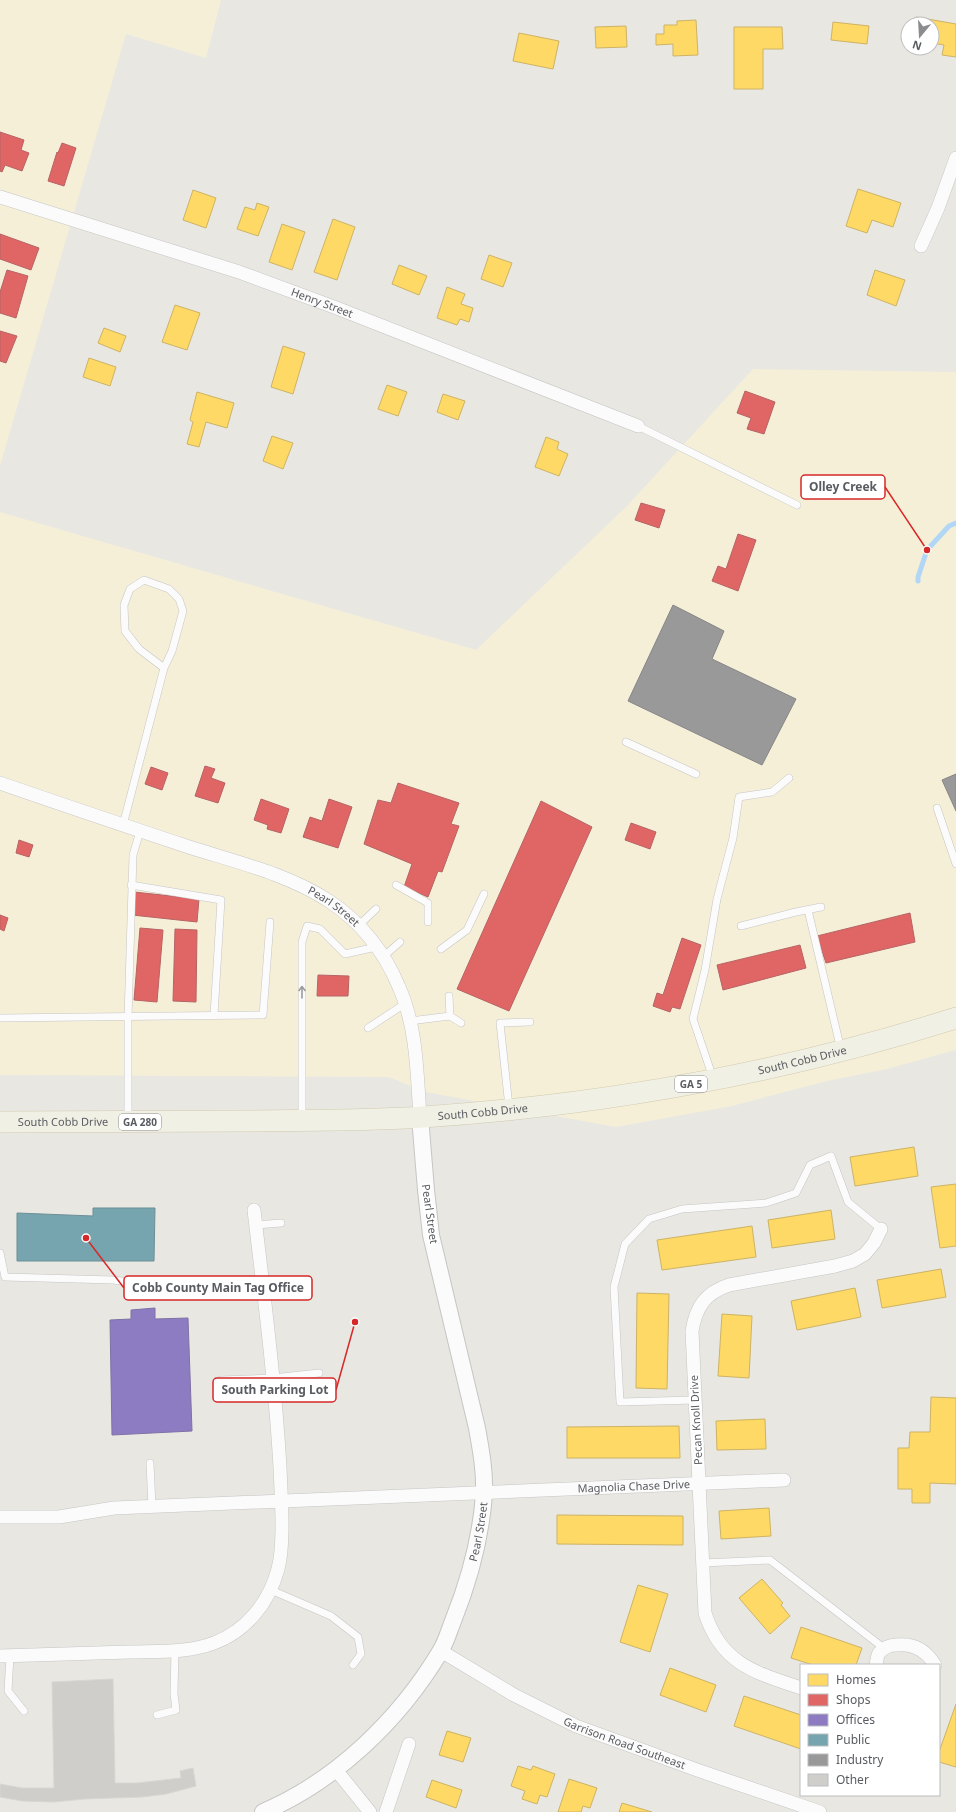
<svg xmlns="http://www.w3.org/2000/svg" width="956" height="1812" font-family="'Noto Sans',sans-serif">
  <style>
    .commercial { fill: #f5efd8 }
    .homes { fill: #ffd966; stroke: #cdb364 }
    .shops { fill: #e06666; stroke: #b76364 }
    .offices { fill: #8e7cc3; stroke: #7e72a5 }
    .public { fill: #76a5af; stroke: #6d8f97 }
    .industry { fill: #999; stroke: #868688 }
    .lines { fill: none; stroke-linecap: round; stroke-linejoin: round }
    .stream { stroke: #b2d7f6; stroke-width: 5 }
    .building { fill: #cfcecb; stroke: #d8d6d1 }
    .service-casing { stroke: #c5c5c4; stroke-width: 8 }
    .minor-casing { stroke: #c5c5c4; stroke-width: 14 }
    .tertiary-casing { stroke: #c5c5c4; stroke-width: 18 }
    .primary-casing { stroke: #d1c9ae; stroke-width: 22 }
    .service { stroke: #fcfbfb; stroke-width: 7 }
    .minor { stroke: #fcfbfb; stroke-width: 13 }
    .tertiary { stroke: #fcfbfb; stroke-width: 16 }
    .primary { stroke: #f1f0e5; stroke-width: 21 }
    .oneway { stroke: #9a9b9e }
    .labels { text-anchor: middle; stroke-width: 4; stroke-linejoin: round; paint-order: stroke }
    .shield { fill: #fff; stroke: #8a8c90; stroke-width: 1 }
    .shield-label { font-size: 10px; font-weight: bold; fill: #585b60 }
    .street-label { font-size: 11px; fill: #585b60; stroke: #fff }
    .leader { fill: none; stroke: #d62828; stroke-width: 1.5 }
    .callout-dot { fill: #d62828; stroke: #fff; stroke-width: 1.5 }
    .callout { fill: #fff; stroke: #d62828; stroke-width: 1.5 }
    .callout-label { font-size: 12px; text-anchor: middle; font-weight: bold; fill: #585b60 }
  </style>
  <rect width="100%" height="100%" fill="#e8e7e2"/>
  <g class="commercial">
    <polygon points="0,0 221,0 206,58 126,34 0,466"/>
    <polygon points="753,369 956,372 956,1050 887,1069 827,1081 732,1106 616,1127 425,1092 389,1077 0,1075 0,512 476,650 627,506"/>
  </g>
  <g class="homes">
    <polygon points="916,17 956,24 956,57 942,55 944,45 932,43 932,24 915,24"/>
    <polygon points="696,20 698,55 673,56 673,44 656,45 656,34 664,34 664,25 677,25 677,21"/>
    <polygon points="833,22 869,26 867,44 831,40"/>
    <polygon points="626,26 627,47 596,48 595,27"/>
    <polygon points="734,27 782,27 783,49 763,49 763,89 734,89"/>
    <polygon points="519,33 559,41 553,69 513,61"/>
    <polygon points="858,189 901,203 893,227 872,220 867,233 846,226"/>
    <polygon points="193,190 216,198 206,228 183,220"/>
    <polygon points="257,203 269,207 258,236 237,229 245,207 255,210"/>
    <polygon points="333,219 355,227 337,280 314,272"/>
    <polygon points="282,224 305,232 292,270 269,262"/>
    <polygon points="489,255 512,263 503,287 481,279"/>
    <polygon points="399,265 427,276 419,295 392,284"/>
    <polygon points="875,270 905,280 896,306 867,295"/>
    <polygon points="447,287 465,294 461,304 473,308 469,322 460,319 457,325 437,318"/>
    <polygon points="175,305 200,313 187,350 162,342"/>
    <polygon points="104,328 126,336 120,352 98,343"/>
    <polygon points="283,346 305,353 293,394 271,387"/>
    <polygon points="89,358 116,367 110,386 83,377"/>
    <polygon points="387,385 407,392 398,416 378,409"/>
    <polygon points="197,392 234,403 227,428 206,422 199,447 187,444 193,422 190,420"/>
    <polygon points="443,394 465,401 458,420 437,412"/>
    <polygon points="272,436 293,443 283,469 263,461"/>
    <polygon points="546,437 559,442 557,449 568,454 559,476 535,467"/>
    <polygon points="914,1147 918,1176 855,1186 850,1157"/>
    <polygon points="956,1184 956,1246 940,1248 931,1187"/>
    <polygon points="831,1210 835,1239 772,1248 768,1220"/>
    <polygon points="752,1226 756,1257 662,1270 657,1240"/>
    <polygon points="941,1269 946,1297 882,1308 877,1280"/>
    <polygon points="855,1288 861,1317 797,1330 791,1301"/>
    <polygon points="637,1293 669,1294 667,1389 636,1388"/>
    <polygon points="722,1314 752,1316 749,1378 718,1376"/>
    <polygon points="931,1397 956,1398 956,1484 930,1483 930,1503 912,1503 912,1489 898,1489 898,1448 909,1448 910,1432 930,1432"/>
    <polygon points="765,1419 766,1449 717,1450 716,1421"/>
    <polygon points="679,1426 680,1458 567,1458 567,1427"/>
    <polygon points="769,1508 771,1536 721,1539 719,1511"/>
    <polygon points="557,1515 683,1516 683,1545 557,1544"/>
    <polygon points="762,1579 783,1603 781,1605 790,1616 770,1634 739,1598"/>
    <polygon points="638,1585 668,1594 650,1652 620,1642"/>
    <polygon points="801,1627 862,1648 856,1665 813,1665 791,1658"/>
    <polygon points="670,1668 716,1685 706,1712 660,1695"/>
    <polygon points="744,1696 801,1715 801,1749 734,1726"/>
    <polygon points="956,1704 956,1767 939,1762 939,1752"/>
    <polygon points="447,1731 471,1738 463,1762 439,1755"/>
    <polygon points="518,1766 531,1770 533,1766 555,1774 547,1797 540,1795 537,1804 522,1799 525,1791 511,1786"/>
    <polygon points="569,1779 597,1788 590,1808 583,1806 581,1812 558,1812"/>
    <polygon points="432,1780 462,1790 456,1808 426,1797"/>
    <polygon points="622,1803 652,1812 619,1812"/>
  </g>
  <g class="shops">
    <polygon points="0,132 24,140 21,150 29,153 22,171 5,165 2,172 0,171"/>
    <polygon points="62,143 76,148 64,186 48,181 57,152 58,153"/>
    <polygon points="0,234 39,248 31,270 0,259"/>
    <polygon points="7,270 28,276 16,318 0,313 0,292"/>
    <polygon points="0,331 17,336 6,363 0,361"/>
    <polygon points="745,391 775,402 764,434 747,429 751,418 737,413"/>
    <polygon points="641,503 665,510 659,528 635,520"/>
    <polygon points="738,534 756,540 738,591 712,581 718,566 726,569"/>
    <polygon points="205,766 215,769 211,778 225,783 218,803 195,796"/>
    <polygon points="151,767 168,773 162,790 145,784"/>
    <polygon points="398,783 459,803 451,824 459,826 442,872 438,871 428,897 404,887 412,864 364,844 378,800 391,803"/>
    <polygon points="261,799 289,809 281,833 267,829 268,825 254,820"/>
    <polygon points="329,799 352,807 338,848 303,837 310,817 322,821"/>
    <polygon points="541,801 592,827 509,1011 457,989"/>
    <polygon points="631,823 656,832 650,849 625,840"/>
    <polygon points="19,840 33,845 29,857 16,853"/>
    <polygon points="134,892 199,899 197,922 132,915"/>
    <polygon points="910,913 915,942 826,963 817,936"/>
    <polygon points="0,915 8,918 4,931 0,929"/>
    <polygon points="140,928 163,930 157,1002 134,1000"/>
    <polygon points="175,929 197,930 196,1002 173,1001"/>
    <polygon points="682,938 701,945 680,1009 672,1007 670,1012 653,1006 657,993 663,995"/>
    <polygon points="800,945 806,968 723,990 717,965"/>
    <polygon points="318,975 349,976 348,996 317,996"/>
  </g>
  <polygon class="offices" points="155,1308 155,1319 188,1318 192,1431 112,1435 110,1320 131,1319 131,1310"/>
  <polygon class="public" points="93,1208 155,1208 154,1261 17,1261 17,1213 93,1216"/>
  <g class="industry">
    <polygon points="673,605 724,631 712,659 796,699 762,765 628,701"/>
    <polygon points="956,774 956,811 942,780"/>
  </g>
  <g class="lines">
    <polyline class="stream" points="918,581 918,577 927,550 949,526 956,523"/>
  </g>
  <polygon class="building" points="113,1679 115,1783 137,1783 181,1778 180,1771 193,1768 196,1786 166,1794 142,1797 84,1799 54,1802 22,1801 0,1797 0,1784 22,1788 54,1788 52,1682"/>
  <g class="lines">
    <g class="service-casing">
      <g id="service">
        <polyline points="638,426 797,505"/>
        <polyline points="626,742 696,774"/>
        <polyline points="937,808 956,864"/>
        <polyline points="123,825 164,668 172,651 183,611 179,599 169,589 144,580 130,589 124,605 125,631 139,649 164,668"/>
        <polyline points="131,885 221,900 214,1015"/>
        <polyline points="396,885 428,903 428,922"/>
        <polyline points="808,910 841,1050"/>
        <polyline points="358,926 376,909"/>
        <polyline points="741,926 796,912 821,907"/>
        <polyline points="441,949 467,930 484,894"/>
        <polyline points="383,957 400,942"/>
        <polyline points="449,996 450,1016"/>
        <polyline points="0,1018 263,1015 270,922"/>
        <polyline points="410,1021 450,1016 461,1023"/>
        <polyline points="368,1028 406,1003"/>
        <polyline points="713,1078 693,1019 705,970 717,899 733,838 739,797 772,792 789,778"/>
        <polyline points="509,1107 500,1023 530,1022"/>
        <polyline points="302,1118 302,942 307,926 320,929 345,954 376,947"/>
        <polyline points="128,1119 128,1017 133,855 140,831"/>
        <polyline points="256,1225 281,1223"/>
        <polyline points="0,1253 5,1277 113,1280 205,1292 222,1292 263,1289"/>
        <polyline points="221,1380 273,1378 319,1373"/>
        <polyline points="695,1400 620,1402 614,1287 625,1244 649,1219 682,1209 766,1203 796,1193 810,1165 831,1156 848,1202 881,1229"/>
        <polyline points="150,1463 152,1507"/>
        <polyline points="703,1563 770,1560 885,1649"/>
        <polyline points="271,1590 331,1616 358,1637 361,1654 353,1665"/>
        <polyline points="10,1656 8,1691 24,1711"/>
        <polyline points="157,1715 176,1710 174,1694 175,1650"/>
      </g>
    </g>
    <g class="minor-casing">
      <g id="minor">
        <path id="s1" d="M0 197 239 272 334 307 638 426"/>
        <polyline points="921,246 938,208 956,158"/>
        <path id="s2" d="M0 783C63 805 126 826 189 847 236 862 288 874 329 901 361 922 385 953 399 987 417 1027 417 1074 420 1117"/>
        <path id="s3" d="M0 1517H59L114 1508 784 1480"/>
        <path id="s4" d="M441 1651 514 1695 576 1726 700 1771 820 1812"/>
        <path d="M0 1656C43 1655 86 1653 129 1652 157 1651 188 1653 214 1643 246 1631 269 1603 278 1569 285 1542 281 1496 280 1467 275 1381 264 1296 254 1210"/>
        <path d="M876 1665C877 1661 877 1656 879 1653 883 1648 890 1645 896 1645 913 1643 926 1650 935 1665"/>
        <path d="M801 1688C756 1673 721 1664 705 1613L692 1331C696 1307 705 1293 729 1285L835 1266 853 1261 865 1254 874 1243 881 1229"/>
        <polyline points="336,1770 370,1812"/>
        <polyline points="386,1812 409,1744"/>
      </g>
    </g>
    <g class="tertiary-casing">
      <g id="tertiary">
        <path id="s5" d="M263 1812C336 1781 399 1720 440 1652 446 1642 449 1631 453 1621 469 1581 481 1537 484 1494 485 1472 481 1450 477 1428L431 1235 426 1190 420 1117"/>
      </g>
    </g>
    <g class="primary-casing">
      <g id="primary">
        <path id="s6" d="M0 1122C83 1122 165 1121 248 1121 306 1120 364 1121 423 1117 604 1105 783 1073 956 1018"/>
      </g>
    </g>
    <use href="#service" class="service"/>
    <use href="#minor" class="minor"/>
    <use href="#tertiary" class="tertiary"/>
    <use href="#primary" class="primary"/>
  </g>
  <defs><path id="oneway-shaft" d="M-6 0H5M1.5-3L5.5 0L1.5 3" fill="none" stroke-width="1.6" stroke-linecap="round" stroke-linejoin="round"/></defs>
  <use class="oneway" href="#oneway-shaft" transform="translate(302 992) rotate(-90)"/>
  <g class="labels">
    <g class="shield">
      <rect x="675" y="1076" width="32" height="16" rx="3"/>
      <rect x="119" y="1114" width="42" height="16" rx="3"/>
    </g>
    <g class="shield-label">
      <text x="691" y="1088">GA 5</text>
      <text x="140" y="1126">GA 280</text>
    </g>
    <g class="street-label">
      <text dy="4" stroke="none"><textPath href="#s1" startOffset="339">Henry Street</textPath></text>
      <text dy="4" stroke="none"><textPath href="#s2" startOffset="357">Pearl Street</textPath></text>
      <text dy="4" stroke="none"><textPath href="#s6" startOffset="807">South Cobb Drive</textPath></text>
      <text dy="4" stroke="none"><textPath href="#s6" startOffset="483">South Cobb Drive</textPath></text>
      <text dy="4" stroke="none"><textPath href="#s6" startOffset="63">South Cobb Drive</textPath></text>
      <text transform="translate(430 1214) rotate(82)" y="4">Pearl Street</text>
      <text transform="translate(696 1420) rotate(-93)" y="4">Pecan Knoll Drive</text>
      <text dy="4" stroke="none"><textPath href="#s3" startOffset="635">Magnolia Chase Drive</textPath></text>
      <text dy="4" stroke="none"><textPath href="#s5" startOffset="369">Pearl Street</textPath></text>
      <text dy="4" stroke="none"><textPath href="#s4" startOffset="206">Garrison Road Southeast</textPath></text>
    </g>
  </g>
  <path class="leader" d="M927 550L885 487M86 1238L124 1288M355 1322L336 1390"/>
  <g class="callout-dot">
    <circle cx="927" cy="550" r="4"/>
    <circle cx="86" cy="1238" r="4"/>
    <circle cx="355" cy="1322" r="4"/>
  </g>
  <g class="callout">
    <rect x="801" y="475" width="84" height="24" rx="4"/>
    <rect x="124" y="1276" width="188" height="24" rx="4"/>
    <rect x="213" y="1378" width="123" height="24" rx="4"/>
  </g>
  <g class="callout-label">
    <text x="843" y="491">Olley Creek</text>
    <text x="218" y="1292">Cobb County Main Tag Office</text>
    <text x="275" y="1394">South Parking Lot</text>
  </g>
  <rect x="800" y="1664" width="140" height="132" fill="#ffffff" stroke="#bcbdbf"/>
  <rect x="808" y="1674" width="20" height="12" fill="#ffd966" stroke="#bcbdbf"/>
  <text x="836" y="1684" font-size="12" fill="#585b60">Homes</text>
  <rect x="808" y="1694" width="20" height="12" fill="#e06666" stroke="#bcbdbf"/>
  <text x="836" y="1704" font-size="12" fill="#585b60">Shops</text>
  <rect x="808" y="1714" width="20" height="12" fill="#8e7cc3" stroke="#bcbdbf"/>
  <text x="836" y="1724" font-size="12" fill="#585b60">Offices</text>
  <rect x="808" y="1734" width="20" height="12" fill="#76a5af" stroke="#bcbdbf"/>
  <text x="836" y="1744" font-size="12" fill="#585b60">Public</text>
  <rect x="808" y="1754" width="20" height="12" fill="#999999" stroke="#bcbdbf"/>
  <text x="836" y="1764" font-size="12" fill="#585b60">Industry</text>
  <rect x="808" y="1774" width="20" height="12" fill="#cfcecb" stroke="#bcbdbf"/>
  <text x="836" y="1784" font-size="12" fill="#585b60">Other</text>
  <g transform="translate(920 36) rotate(198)"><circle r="19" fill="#ffffff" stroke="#bcbdbf"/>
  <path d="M0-3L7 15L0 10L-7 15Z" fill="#8a8c8e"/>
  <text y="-6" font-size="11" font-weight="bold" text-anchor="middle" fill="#585b60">N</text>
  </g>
</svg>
